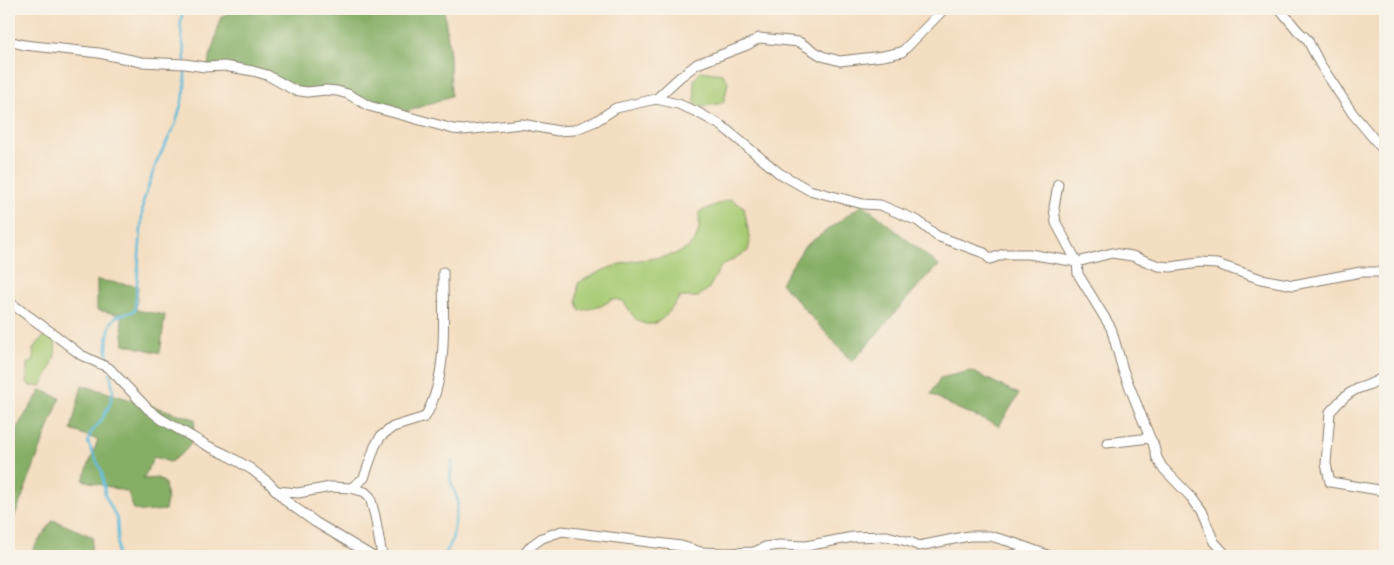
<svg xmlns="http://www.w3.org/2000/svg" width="1394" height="565" font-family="'Sorts Mill Goudy',serif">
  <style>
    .green { fill: #a8cb74; stroke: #627448 }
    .forest { fill: #86af66; stroke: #516641 }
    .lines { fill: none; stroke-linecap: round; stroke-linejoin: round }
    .stream { stroke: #5ebcdc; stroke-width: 2.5 }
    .minor-casing { stroke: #887d6e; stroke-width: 11 }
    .minor { stroke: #fff; stroke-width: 9 }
  </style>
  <rect width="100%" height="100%" fill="#f7f3e8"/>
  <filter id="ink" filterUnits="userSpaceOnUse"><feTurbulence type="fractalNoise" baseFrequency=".02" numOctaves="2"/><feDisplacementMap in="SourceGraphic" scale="10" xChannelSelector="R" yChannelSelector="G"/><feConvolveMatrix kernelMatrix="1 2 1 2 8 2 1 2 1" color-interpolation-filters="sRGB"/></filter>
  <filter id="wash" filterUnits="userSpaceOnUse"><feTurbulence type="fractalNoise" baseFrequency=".0096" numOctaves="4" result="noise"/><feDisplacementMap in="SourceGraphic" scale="20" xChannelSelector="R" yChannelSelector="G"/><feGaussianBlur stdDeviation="1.12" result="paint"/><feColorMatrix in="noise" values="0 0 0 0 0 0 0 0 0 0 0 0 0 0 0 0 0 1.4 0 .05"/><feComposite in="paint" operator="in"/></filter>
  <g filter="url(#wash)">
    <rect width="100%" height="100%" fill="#f4dec1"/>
    <g class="green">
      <polygon points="701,71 722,74 728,81 726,93 723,103 700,107 695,103 694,80"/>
      <path d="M730 199 744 207 750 242 748 251 721 266 709 288 698 297H680C670 310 657 334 637 320 632 316 628 307 623 301L613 299 601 306 580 311 577 302 578 283C593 275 608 267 624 263 648 256 695 262 699 228 700 223 699 217 699 212Z"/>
      <path d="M45 335 55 341C58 356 49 373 41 386H30L27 382V364L34 361 33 349Z"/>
    </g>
    <g class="forest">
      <polygon points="234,9 444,9 450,55 451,96 400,114 343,91 300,92 267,74 207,68 221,17"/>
      <polygon points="863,204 939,266 926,277 852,362 781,283 804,247"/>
      <polygon points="97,280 138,286 136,310 165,315 160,353 124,344 121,315 97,310"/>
      <polygon points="971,371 1019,394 999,426 956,408 931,394 940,378"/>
      <path d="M82 385 195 419C193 444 192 447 170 462L154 457 143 479 158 478 165 483 167 500 165 510 143 512 133 509 128 492 83 480 98 440 71 430Z"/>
      <polygon points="41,390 60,398 9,531 9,440"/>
      <polygon points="53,520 93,537 90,556 33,556 33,549"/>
    </g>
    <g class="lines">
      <g class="stream">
        <path d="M184 9C176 27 185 43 185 61"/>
        <path d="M108 364C106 353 106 324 116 317 122 313 130 314 135 310L143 202 157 161 176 123 185 90V67"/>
        <polyline points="110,372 113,391 110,404 101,421 90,434 88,443 102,472 105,495 117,519 118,535 117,556"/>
        <polyline points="444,556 452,541 458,501 450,479 452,461"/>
      </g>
    </g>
  </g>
  <g filter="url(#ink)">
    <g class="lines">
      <g class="minor-casing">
        <g id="minor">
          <polyline points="1280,9 1298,31 1307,39 1320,64 1353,114 1385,152"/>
          <polyline points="9,41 24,45 99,53 141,62 185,64 205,67 224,66 253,71 267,75 294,90 307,92 326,90 337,91 348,94 369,106 453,129 463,130 522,124 558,131 574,130 596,121 616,108 656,99 680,77 697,64 747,45 759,38 799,42 822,56 840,61 883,56 902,52 944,9"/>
          <polyline points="656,99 678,104 697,112 722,126 779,173 809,190 863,204 880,205 918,221 937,236 984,253 990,259 1004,254 1029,254 1077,262 1112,253 1132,256 1159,266 1171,267 1198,263 1217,264 1261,279 1293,285 1361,272 1385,272"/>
          <polyline points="1058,184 1054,208 1056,223 1077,262 1078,274 1111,328 1123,370 1150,438"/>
          <polyline points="9,302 55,335 81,355 109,368 148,409 161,419 206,445 227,455 251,469 269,483 286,501 315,522 372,556"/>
          <path d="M1385 376C1375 383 1368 385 1357 389 1346 394 1338 403 1330 412L1326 464 1330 482 1385 491"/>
          <polyline points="1107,443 1150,438 1153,443 1157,458 1162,467 1191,497 1201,511 1214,542 1227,556"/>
          <path d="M351 488 364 478 375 446 381 436 393 427 425 417C449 376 443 318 443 272"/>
          <polyline points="277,491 298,493 331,487 351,488 365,492 370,497 375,516 382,556"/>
          <polyline points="523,556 531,546 542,538 562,531 681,546 701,552 726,553 754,552 765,547 780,545 806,546 853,537 887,536 910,542 919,546 969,536 990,536 1011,542 1050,556"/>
          <polyline points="1008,556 1034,551"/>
        </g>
      </g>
      <use href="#minor" class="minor"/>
    </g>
  </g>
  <rect width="1394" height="565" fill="none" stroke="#f7f3e8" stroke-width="30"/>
</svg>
